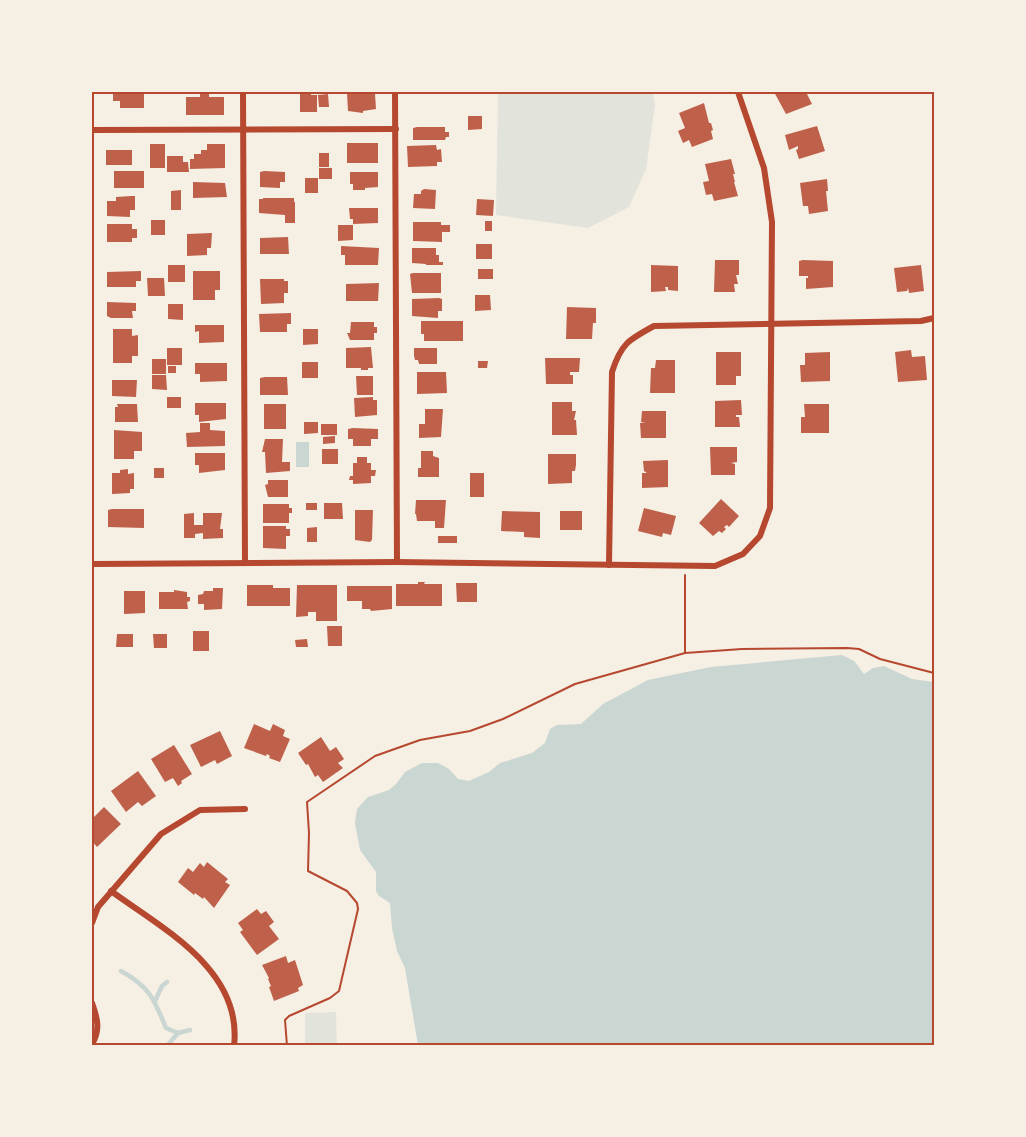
<svg xmlns="http://www.w3.org/2000/svg" width="1026" height="1137" font-family="'Asap Condensed',sans-serif">
  <style>
    .green { fill: #e2e4dc }
    .water { fill: #c9d6d2 }
    .lines { fill: none; stroke-linecap: round; stroke-linejoin: round }
    .stream { stroke: #c9d6d2; stroke-width: 4.5 }
    .building { fill: #bf614a }
    .path { stroke: #b5482f; stroke-width: 2 }
    .minor { stroke: #b5482f; stroke-width: 6 }
    .neatline { fill: none; stroke: #b5482f; stroke-width: 2 }
  </style>
  <rect width="100%" height="100%" fill="#f6efe4"/>
  <g class="green">
    <polygon points="498,92 653,92 655,105 646,169 629,207 588,228 496,215"/>
    <polygon points="336,1012 337,1045 305,1045 305,1013"/>
  </g>
  <g class="water">
    <rect x="296" y="442" width="13" height="25"/>
    <polygon points="842,655 854,661 864,674 873,668 884,666 912,679 934,682 934,1045 418,1045 405,968 397,951 392,928 390,903 379,896 376,891 376,872 360,850 355,823 357,809 368,797 389,790 396,784 405,772 422,763 438,763 449,769 458,779 469,781 489,772 500,763 532,753 545,743 550,729 557,725 581,724 603,704 648,680 711,667"/>
  </g>
  <g class="lines">
    <g class="stream">
      <path d="M121 971C150 987 154 999 166 1028L178 1033 190 1030"/>
      <polyline points="155,1001 162,986 167,982"/>
      <polyline points="167,1046 178,1033"/>
    </g>
  </g>
  <g class="building">
    <polygon points="113,92 144,92 144,108 120,108 120,101 113,101"/>
    <polygon points="300,92 311,92 311,95 317,95 317,112 300,112"/>
    <polygon points="774,92 806,92 812,104 786,114"/>
    <polygon points="347,93 375,94 376,109 363,111 363,113 348,111"/>
    <polygon points="200,94 209,94 209,97 224,97 224,115 186,115 186,97 200,97"/>
    <polygon points="328,94 329,107 319,107 318,95"/>
    <polygon points="704,103 709,123 711,123 713,130 711,131 713,139 692,147 689,140 683,143 678,131 685,128 679,113"/>
    <polygon points="468,116 482,116 482,129 468,130"/>
    <polygon points="817,126 825,151 799,159 796,150 798,149 798,146 789,150 785,135"/>
    <polygon points="417,127 445,127 445,132 449,132 449,137 446,137 445,140 413,140 413,128"/>
    <rect x="347" y="143" width="31" height="20"/>
    <rect x="150" y="144" width="15" height="24"/>
    <polygon points="207,144 225,144 225,168 190,169 190,159 194,159 194,154 201,154 201,150 207,150"/>
    <polygon points="436,145 437,150 441,149 442,162 437,162 437,166 408,167 407,146"/>
    <rect x="106" y="150" width="26" height="15"/>
    <rect x="319" y="153" width="10" height="14"/>
    <polygon points="167,156 183,156 183,162 188,162 189,172 167,172"/>
    <polygon points="731,159 735,174 733,174 735,182 734,182 738,196 714,201 712,194 706,195 703,182 709,181 705,164"/>
    <rect x="319" y="168" width="13" height="11"/>
    <rect x="114" y="171" width="30" height="17"/>
    <polygon points="264,171 285,172 285,182 280,182 280,188 260,187 260,172"/>
    <polygon points="350,172 378,172 378,187 365,188 365,190 353,190 353,184 350,184"/>
    <rect x="305" y="178" width="13" height="15"/>
    <polygon points="827,179 828,191 826,191 828,211 809,214 808,206 803,206 800,183"/>
    <polygon points="193,182 225,183 227,197 193,198"/>
    <polygon points="424,189 436,190 435,209 413,208 414,194 421,194 421,191"/>
    <polygon points="181,190 181,210 171,210 171,191"/>
    <polygon points="131,196 135,196 135,210 130,210 130,217 107,216 107,201 116,201 116,197"/>
    <polygon points="263,198 294,198 294,202 295,202 295,223 285,223 285,215 259,213 259,199 263,199"/>
    <polygon points="477,199 494,200 493,216 476,215"/>
    <polygon points="349,208 378,208 378,223 353,224 353,219 350,219"/>
    <rect x="151" y="220" width="14" height="15"/>
    <rect x="485" y="221" width="7" height="10"/>
    <polygon points="413,222 441,222 441,225 450,225 450,232 442,232 442,242 413,241"/>
    <polygon points="107,224 132,224 132,229 137,229 137,238 132,238 132,242 107,242"/>
    <polygon points="338,225 353,225 353,240 338,241"/>
    <polygon points="212,233 211,248 207,248 207,255 187,256 187,234"/>
    <polygon points="288,237 289,254 260,254 260,238"/>
    <rect x="476" y="244" width="16" height="15"/>
    <polygon points="341,246 379,248 378,265 345,265 345,255 341,255"/>
    <polygon points="412,248 436,248 436,255 439,255 439,262 443,262 443,265 426,265 426,264 412,263"/>
    <polygon points="715,260 739,260 739,275 736,275 738,284 734,284 735,292 714,292"/>
    <polygon points="803,260 833,261 833,287 806,289 806,278 808,278 808,276 799,276 799,261"/>
    <rect x="168" y="265" width="17" height="17"/>
    <polygon points="651,265 678,266 678,291 668,290 668,287 665,287 666,291 651,292"/>
    <polygon points="921,265 924,291 909,293 908,288 907,291 897,292 894,268"/>
    <rect x="478" y="269" width="15" height="10"/>
    <polygon points="141,271 141,281 136,281 136,287 107,287 107,272"/>
    <polygon points="193,271 220,271 220,290 215,290 215,300 193,300"/>
    <polygon points="413,273 441,273 441,293 412,293 410,274"/>
    <polygon points="147,278 164,278 165,296 148,296"/>
    <polygon points="260,279 284,279 284,281 288,281 288,293 284,293 284,303 261,304"/>
    <polygon points="379,283 378,301 346,301 346,284"/>
    <polygon points="475,295 490,295 491,310 475,311"/>
    <polygon points="439,298 442,299 442,311 438,311 438,318 412,316 412,299"/>
    <polygon points="107,302 136,303 136,311 132,311 133,318 111,318 107,316"/>
    <polygon points="168,304 183,304 183,320 168,319"/>
    <polygon points="567,307 596,308 596,323 593,323 592,339 566,339"/>
    <polygon points="291,313 291,324 287,324 287,332 260,332 259,314"/>
    <polygon points="421,321 463,321 463,341 424,341 424,334 421,334"/>
    <polygon points="351,322 374,322 374,327 377,327 377,333 374,333 374,340 350,340 347,333 350,333"/>
    <polygon points="195,325 224,325 224,342 199,343 199,331 195,332"/>
    <polygon points="113,329 132,329 132,336 138,335 138,356 132,356 132,363 113,363"/>
    <polygon points="303,329 318,329 318,344 303,345"/>
    <polygon points="371,347 373,368 368,368 368,370 361,370 361,368 346,368 346,348"/>
    <rect x="167" y="348" width="15" height="17"/>
    <polygon points="414,348 437,348 437,364 419,364 418,360 415,360 414,356"/>
    <polygon points="911,350 912,357 925,356 927,380 898,382 895,352"/>
    <polygon points="716,352 741,352 741,376 736,376 736,385 716,385"/>
    <polygon points="830,352 830,381 801,382 800,365 805,365 805,353"/>
    <polygon points="545,358 580,358 579,372 570,372 570,375 573,375 573,384 546,384"/>
    <rect x="152" y="359" width="14" height="15"/>
    <polygon points="656,360 675,360 675,393 650,393 651,368 655,368"/>
    <polygon points="478,361 488,361 487,368 478,368"/>
    <rect x="302" y="362" width="16" height="16"/>
    <polygon points="195,363 227,363 227,381 200,382 200,374 195,374"/>
    <rect x="168" y="366" width="8" height="7"/>
    <polygon points="417,372 446,372 447,393 417,394"/>
    <polygon points="152,375 166,375 167,390 152,389"/>
    <polygon points="356,376 373,376 373,395 357,395"/>
    <polygon points="265,377 287,377 288,395 260,395 260,378"/>
    <polygon points="112,380 137,380 136,397 112,396"/>
    <rect x="167" y="397" width="14" height="11"/>
    <polygon points="373,397 373,400 377,400 377,415 355,417 354,398"/>
    <polygon points="741,400 742,415 736,415 736,417 739,417 740,427 715,427 715,401"/>
    <polygon points="552,402 572,402 572,411 576,411 574,420 576,420 577,435 552,435"/>
    <polygon points="195,403 226,403 226,419 199,422 199,415 195,415"/>
    <polygon points="117,404 137,404 138,422 115,422 115,407 118,407"/>
    <rect x="264" y="404" width="22" height="25"/>
    <polygon points="804,404 829,404 829,433 801,433 801,417 805,417"/>
    <polygon points="425,409 443,409 441,437 419,438 419,424 425,424"/>
    <polygon points="642,411 666,411 666,438 641,438 640,423 645,423 641,422"/>
    <polygon points="304,422 318,422 318,433 304,434"/>
    <polygon points="200,423 210,423 210,430 225,431 225,446 187,447 186,433 200,432"/>
    <rect x="321" y="424" width="16" height="11"/>
    <polygon points="353,428 378,429 378,439 371,439 371,446 353,446 353,439 348,439 348,429"/>
    <polygon points="114,430 142,432 142,451 134,451 134,459 114,459"/>
    <polygon points="335,436 335,443 323,444 323,437"/>
    <polygon points="265,439 283,439 282,462 290,462 290,471 266,473 265,452 262,452"/>
    <polygon points="710,447 737,447 737,462 731,463 735,464 735,475 711,475"/>
    <rect x="322" y="449" width="16" height="15"/>
    <polygon points="421,451 433,451 433,456 439,458 439,477 418,477 418,468 421,468"/>
    <polygon points="195,453 225,453 225,470 199,473 199,465 195,465"/>
    <polygon points="548,454 576,454 576,465 575,471 572,471 572,483 548,484"/>
    <polygon points="357,457 367,457 367,463 371,463 371,470 376,470 375,476 371,476 371,483 353,484 353,480 349,480 350,476 353,476 353,463 357,463"/>
    <polygon points="668,460 668,487 642,488 642,473 647,473 644,471 643,461"/>
    <rect x="154" y="468" width="10" height="10"/>
    <polygon points="128,469 128,474 134,473 134,489 130,489 130,493 112,494 112,473 120,473 120,470"/>
    <rect x="470" y="473" width="14" height="24"/>
    <polygon points="268,480 288,480 288,497 268,497 265,485 268,484"/>
    <polygon points="721,499 739,516 729,527 727,525 724,527 726,529 722,533 719,531 713,536 699,523"/>
    <polygon points="416,500 446,500 444,528 435,528 435,521 417,521 416,514 415,514"/>
    <rect x="306" y="503" width="11" height="7"/>
    <polygon points="324,503 342,503 343,519 324,519"/>
    <polygon points="263,504 289,504 289,508 292,508 292,513 289,513 289,523 263,523"/>
    <polygon points="644,508 676,516 671,535 663,533 662,537 638,531"/>
    <polygon points="112,509 144,509 144,528 108,527 108,510"/>
    <polygon points="355,510 373,510 372,540 370,542 355,540"/>
    <polygon points="502,511 540,512 540,538 524,537 524,532 501,531"/>
    <rect x="560" y="511" width="22" height="19"/>
    <polygon points="194,513 194,525 203,525 203,513 222,513 220,529 223,529 223,538 203,539 203,533 195,534 195,538 184,538 184,514"/>
    <polygon points="263,526 286,526 286,529 290,529 290,536 286,536 286,549 263,548"/>
    <polygon points="317,527 317,542 307,542 307,528"/>
    <rect x="438" y="536" width="19" height="7"/>
    <polygon points="418,582 425,582 424,584 442,584 442,606 396,606 396,584 418,584"/>
    <polygon points="456,583 477,583 477,602 457,602"/>
    <polygon points="247,585 273,585 273,588 290,588 290,606 247,606"/>
    <polygon points="297,585 337,585 337,621 316,621 316,612 308,612 308,616 296,617"/>
    <polygon points="347,586 392,586 392,609 371,611 370,609 362,609 362,601 347,601"/>
    <polygon points="213,588 223,588 222,609 204,610 204,604 198,604 198,595 203,594 204,591 213,591"/>
    <polygon points="174,590 187,592 187,597 190,597 190,601 187,602 188,609 159,609 159,592 174,592"/>
    <polygon points="124,591 145,591 145,613 124,614"/>
    <polygon points="327,626 342,626 342,646 328,646"/>
    <rect x="193" y="631" width="16" height="20"/>
    <polygon points="117,634 133,634 133,647 116,647"/>
    <polygon points="153,634 167,634 167,648 154,648"/>
    <polygon points="307,639 308,647 296,647 295,640"/>
    <polygon points="254,724 270,731 273,724 285,730 283,736 290,739 280,762 269,758 270,756 267,754 266,756 244,748"/>
    <polygon points="220,731 232,756 217,764 215,760 201,767 190,745"/>
    <polygon points="321,737 330,751 336,747 344,759 338,763 343,768 323,782 318,775 315,777 308,764 306,765 298,753"/>
    <polygon points="174,745 192,774 181,781 182,783 178,786 173,778 165,782 151,759"/>
    <polygon points="138,771 156,796 142,806 138,802 126,812 111,791"/>
    <polygon points="104,807 121,824 97,847 92,841 92,819"/>
    <polygon points="207,862 228,879 225,882 230,885 214,908 204,897 203,899 195,893 194,895 178,882 188,868 193,872 200,863 204,867"/>
    <polygon points="257,909 261,914 266,911 274,922 269,926 279,939 257,955 240,932 243,930 238,923"/>
    <polygon points="286,956 288,963 295,960 303,985 298,988 299,991 274,1001 269,987 271,986 268,979 269,978 262,965"/>
  </g>
  <g class="lines">
    <g class="path">
      <polyline points="685,575 685,653"/>
      <polyline points="287,1046 285,1020 289,1016 330,998 339,991 358,909 357,903 347,891 308,871 309,833 307,802 375,756 420,740 470,731 503,719 575,684 685,653 742,649 847,648 859,649 880,659 934,673"/>
    </g>
    <g class="minor">
      <polyline points="243,92 245,563"/>
      <polyline points="395,92 397,562"/>
      <polyline points="92,130 396,129"/>
      <polyline points="92,564 397,562 715,566 743,554 760,536 770,508 772,222 764,168 738,92"/>
      <path d="M609 565 612 372C621 344 628 340 654 326L921 321 934 318"/>
      <path d="M111 891C163 929 243 970 234 1046"/>
      <polyline points="92,923 98,907 161,834 200,810 245,809"/>
      <path d="M92 1003C97 1017 101 1030 92 1044"/>
    </g>
  </g>
  <rect width="1026" height="1137" fill="none" stroke="#f6efe4" stroke-width="186"/>
  <rect x="93" y="93" width="840" height="951" class="neatline"/>
</svg>
